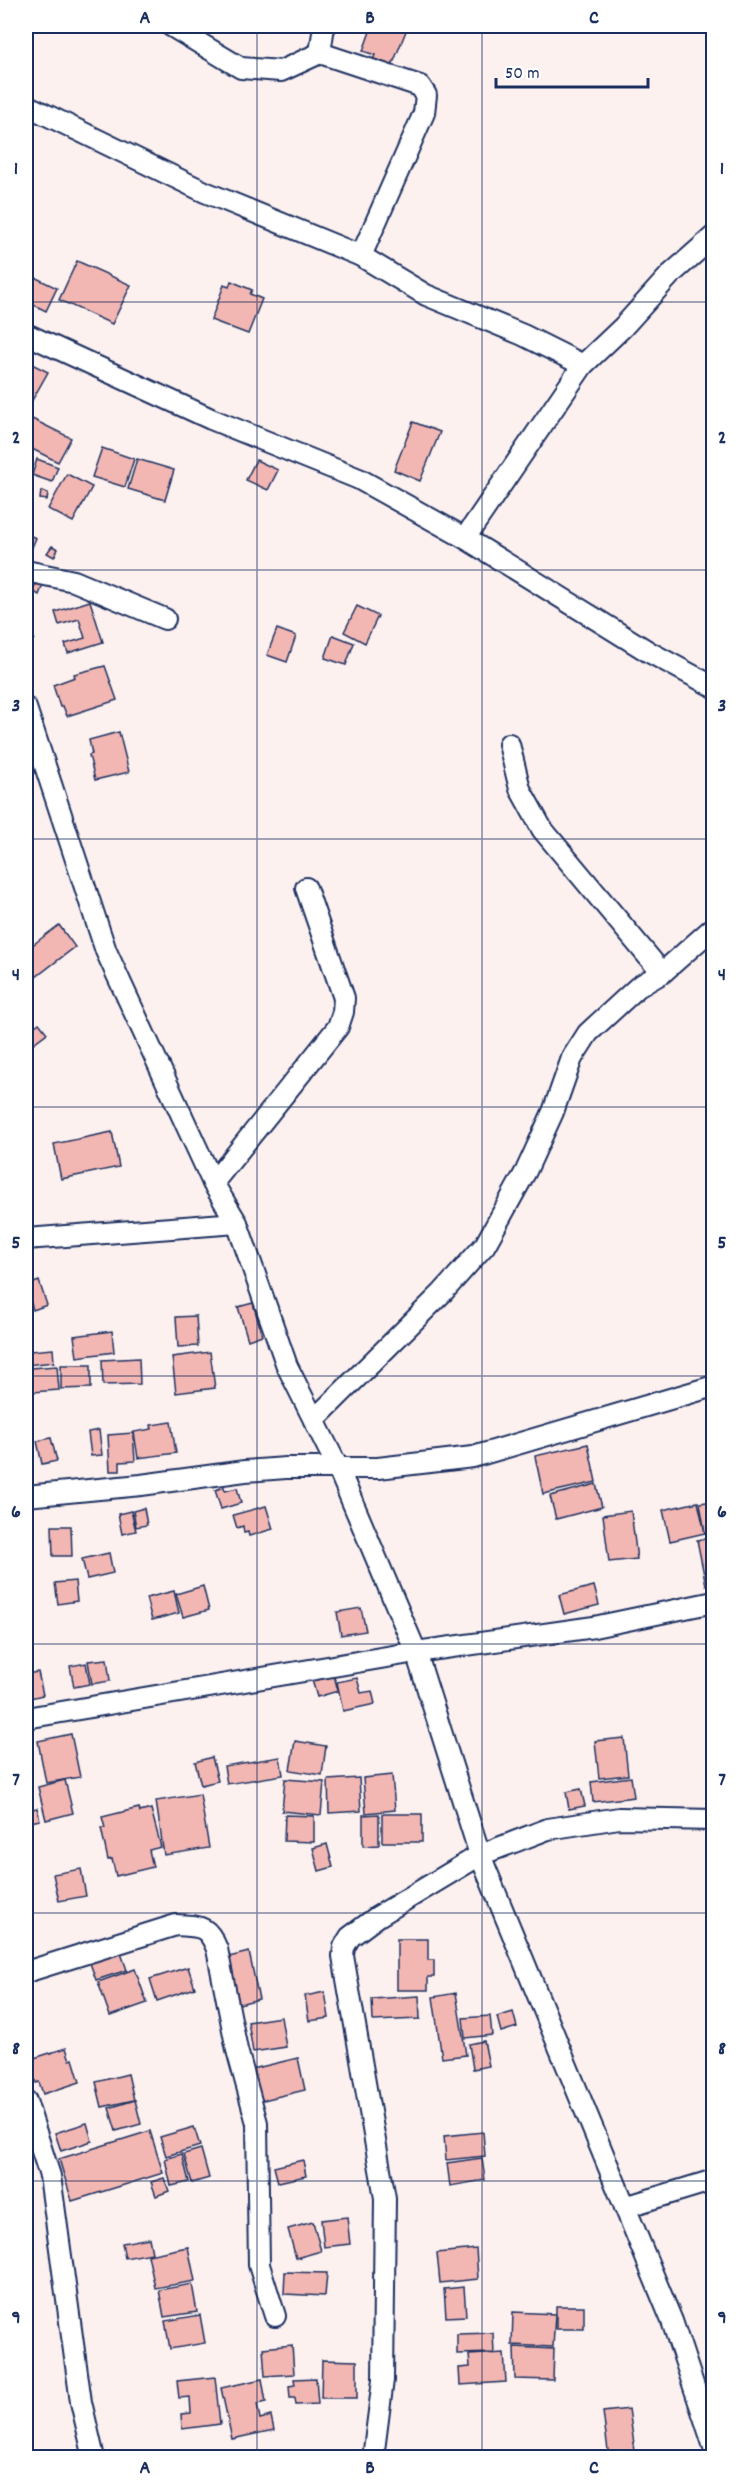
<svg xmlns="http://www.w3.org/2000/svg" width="739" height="2483" font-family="Dekko,sans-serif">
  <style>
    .building { fill: #f3b7b3; stroke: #1b2f5e; stroke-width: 1.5 }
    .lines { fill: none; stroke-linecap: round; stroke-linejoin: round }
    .minor-casing { stroke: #1b2f5e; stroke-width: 24 }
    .minor { stroke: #fff; stroke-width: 20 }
    .grid { fill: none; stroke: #1b2f5e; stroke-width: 1.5; stroke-opacity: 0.55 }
    .neatline { fill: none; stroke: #1b2f5e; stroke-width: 2 }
    .grid-label { font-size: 20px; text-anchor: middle; font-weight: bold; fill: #1b2f5e }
  </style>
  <rect width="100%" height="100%" fill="#fdf1f0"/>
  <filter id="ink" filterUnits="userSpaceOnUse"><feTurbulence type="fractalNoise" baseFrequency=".0167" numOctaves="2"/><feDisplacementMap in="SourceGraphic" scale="12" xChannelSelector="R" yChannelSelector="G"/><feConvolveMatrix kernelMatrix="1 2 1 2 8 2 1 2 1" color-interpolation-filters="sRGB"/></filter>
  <g filter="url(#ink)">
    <g class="building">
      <polygon points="372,26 393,26 406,31 390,71 371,64 375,55 363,51"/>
      <polygon points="77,261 131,285 112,324 59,300"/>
      <polygon points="26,273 57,288 46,311 26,301"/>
      <polygon points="231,281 252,290 250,294 262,299 248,334 211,320 224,285 229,287"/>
      <polygon points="26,361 48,372 30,404 26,402"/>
      <polygon points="26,416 71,438 58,462 26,446"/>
      <polygon points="413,422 440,432 420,481 394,470"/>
      <polygon points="102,448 134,459 125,487 92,477"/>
      <polygon points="37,459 58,467 52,482 32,475"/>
      <polygon points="137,459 174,470 165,500 128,489"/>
      <polygon points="256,460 278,470 268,490 246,480"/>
      <polygon points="67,474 92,487 73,522 48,509"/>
      <polygon points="41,491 48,493 47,500 40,499"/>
      <polygon points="26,534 36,538 27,559 26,559"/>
      <polygon points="52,546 58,549 54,557 47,553"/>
      <polygon points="26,579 31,580 29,591 26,590"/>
      <polygon points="37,582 43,585 39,595 32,591"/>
      <polygon points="90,601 103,642 68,653 65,644 85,638 79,619 59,625 55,612"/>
      <polygon points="26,603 29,603 33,615 26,617"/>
      <polygon points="357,606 378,616 365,643 344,632"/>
      <polygon points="28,618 31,627 26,629 26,619"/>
      <polygon points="277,629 296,636 287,662 267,655"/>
      <polygon points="31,630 34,639 26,642 26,631"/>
      <polygon points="333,635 354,643 346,665 325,658"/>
      <polygon points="105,666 117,700 67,716 63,706 60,707 53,685 75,677 74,674"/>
      <polygon points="119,732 129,772 95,780 89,755 92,754 89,740"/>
      <polygon points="59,925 75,947 28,983 26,979 26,950"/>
      <polygon points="39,1023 47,1033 31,1045 26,1038 26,1033"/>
      <polygon points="112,1132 119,1167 61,1179 54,1144"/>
      <polygon points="39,1281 47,1305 33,1310 26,1286"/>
      <polygon points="253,1303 262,1335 248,1340 238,1307"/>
      <polygon points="196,1316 198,1346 178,1347 176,1317"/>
      <polygon points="26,1323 28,1323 30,1351 53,1349 54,1362 26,1365"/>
      <polygon points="112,1331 114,1352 77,1357 74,1336"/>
      <polygon points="210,1352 215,1388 176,1393 172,1357"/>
      <polygon points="139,1358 140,1384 103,1385 102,1360"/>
      <polygon points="61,1365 91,1365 91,1388 61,1389"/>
      <polygon points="57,1366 59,1390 32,1392 30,1368"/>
      <polygon points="171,1422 176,1453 138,1458 134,1432 152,1429 151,1425"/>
      <polygon points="99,1430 102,1455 91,1456 88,1432"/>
      <polygon points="133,1433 135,1461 120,1462 120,1471 110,1471 108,1435"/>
      <polygon points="51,1438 57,1461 42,1464 37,1441"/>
      <polygon points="588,1444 596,1482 543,1494 535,1456"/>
      <polygon points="596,1484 602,1507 556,1519 550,1496"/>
      <polygon points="224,1487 225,1491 237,1488 241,1503 221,1509 215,1490"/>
      <polygon points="714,1501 714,1532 705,1533 700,1503"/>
      <polygon points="698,1502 705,1533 670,1541 663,1510"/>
      <polygon points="266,1506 273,1529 249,1536 248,1532 244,1533 243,1526 237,1528 233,1515"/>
      <polygon points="144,1508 147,1525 136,1527 133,1511"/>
      <polygon points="131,1511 136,1531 122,1534 118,1514"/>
      <polygon points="631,1511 637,1559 609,1562 603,1515"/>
      <polygon points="52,1526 71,1526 72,1556 53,1556"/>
      <polygon points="714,1537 714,1584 706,1585 697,1540"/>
      <polygon points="109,1553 113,1573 87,1579 82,1559"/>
      <polygon points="75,1581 77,1601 58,1604 55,1583"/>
      <polygon points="203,1586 209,1610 183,1617 176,1594"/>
      <polygon points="594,1586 599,1605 564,1614 559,1595"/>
      <polygon points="174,1591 179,1613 152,1620 146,1598"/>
      <polygon points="361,1608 366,1631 341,1635 337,1612"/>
      <polygon points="107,1659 110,1681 92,1684 88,1661"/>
      <polygon points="86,1663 90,1684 74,1687 70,1666"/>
      <polygon points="38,1672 43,1695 26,1699 26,1674"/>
      <polygon points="334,1675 338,1691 317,1697 312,1680"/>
      <polygon points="357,1678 361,1693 372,1691 375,1704 343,1711 337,1682"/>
      <polygon points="71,1734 80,1777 46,1783 38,1741"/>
      <polygon points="624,1738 628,1775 599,1778 595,1741"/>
      <polygon points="295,1741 326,1746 322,1775 290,1770"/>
      <polygon points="212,1757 218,1781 201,1785 195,1762"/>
      <polygon points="280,1757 283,1775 227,1784 224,1766"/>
      <polygon points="392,1775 395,1810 366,1813 363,1778"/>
      <polygon points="631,1777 634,1797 593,1802 591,1782"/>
      <polygon points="359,1778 361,1811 329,1813 328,1780"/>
      <polygon points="285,1779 324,1782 321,1815 282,1811"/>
      <polygon points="65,1780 73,1813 46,1820 38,1787"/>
      <polygon points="581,1789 585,1806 569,1809 566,1792"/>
      <polygon points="200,1794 209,1848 164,1855 156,1801"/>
      <polygon points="37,1808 40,1820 26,1823 26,1810"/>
      <polygon points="139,1808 140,1812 151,1809 161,1847 149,1850 153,1867 116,1876 112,1859 108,1860 101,1828 105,1828 102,1817"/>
      <polygon points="379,1814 379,1845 363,1846 363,1815"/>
      <rect x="382" y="1814" width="40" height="28"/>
      <polygon points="285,1815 314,1816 314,1842 284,1841"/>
      <polygon points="327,1844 333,1867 319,1871 313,1848"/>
      <polygon points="81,1869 86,1896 59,1901 53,1874"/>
      <polygon points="397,1939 428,1939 428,1960 434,1960 434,1977 428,1977 428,1990 397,1990"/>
      <polygon points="249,1952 259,1999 239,2004 229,1957"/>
      <polygon points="121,1953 127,1970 96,1980 90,1963"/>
      <polygon points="188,1967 195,1988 157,2001 150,1979"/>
      <polygon points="135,1969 147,2003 110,2016 98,1982"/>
      <polygon points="325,1992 329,2018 309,2021 305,1996"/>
      <polygon points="456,1993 466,2055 442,2058 433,1997"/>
      <polygon points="419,1996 420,2019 373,2021 372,1999"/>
      <polygon points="513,2012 517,2027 501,2032 497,2017"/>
      <polygon points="490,2016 492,2035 465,2038 463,2018"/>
      <polygon points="281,2017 286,2047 253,2052 248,2022"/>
      <polygon points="484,2041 489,2066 473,2069 469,2044"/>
      <polygon points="66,2048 70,2060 73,2059 80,2082 43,2094 39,2082 36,2083 31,2068 34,2067 31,2059"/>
      <polygon points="298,2058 305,2090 255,2102 248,2070"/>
      <polygon points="128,2074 134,2100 102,2107 96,2082"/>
      <polygon points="135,2100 141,2124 116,2131 109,2108"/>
      <polygon points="87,2123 92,2141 61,2151 55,2133"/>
      <polygon points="194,2127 200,2146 166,2156 160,2137"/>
      <polygon points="150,2131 163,2173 72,2201 59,2159"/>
      <polygon points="483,2132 485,2156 446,2160 444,2136"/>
      <polygon points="201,2149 209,2178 192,2183 184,2154"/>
      <polygon points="182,2154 189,2182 171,2186 165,2159"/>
      <polygon points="482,2158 485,2180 450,2186 447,2163"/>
      <polygon points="303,2160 306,2176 278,2182 274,2167"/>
      <polygon points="164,2178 169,2191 156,2196 151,2182"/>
      <polygon points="347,2217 350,2244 324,2247 321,2220"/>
      <polygon points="313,2222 321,2251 296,2258 288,2229"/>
      <polygon points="149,2238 152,2253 125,2258 122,2243"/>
      <polygon points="188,2247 195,2281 155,2288 148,2255"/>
      <polygon points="476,2249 478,2279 440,2283 437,2253"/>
      <polygon points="285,2272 327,2273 325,2296 284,2294"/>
      <polygon points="192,2284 197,2312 164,2317 159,2290"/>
      <polygon points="464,2287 466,2316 446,2317 444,2289"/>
      <rect x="556" y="2306" width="28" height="23"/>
      <polygon points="513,2312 555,2314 553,2347 512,2345"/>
      <polygon points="200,2315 205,2343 170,2349 165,2321"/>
      <polygon points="493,2333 494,2353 457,2354 457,2334"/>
      <polygon points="292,2345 294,2374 265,2376 263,2348"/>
      <polygon points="514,2347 554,2349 553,2380 515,2379"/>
      <polygon points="504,2353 506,2382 460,2385 459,2368 470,2367 469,2355"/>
      <polygon points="322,2360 357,2361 357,2398 321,2398"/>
      <polygon points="215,2377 220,2424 182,2429 181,2414 191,2413 190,2397 179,2398 177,2381"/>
      <polygon points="316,2378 318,2404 296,2405 295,2398 290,2398 289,2386 295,2385 294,2379"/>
      <polygon points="262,2379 266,2402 257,2404 260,2419 271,2416 274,2430 232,2439 221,2388"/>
      <polygon points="629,2409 636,2458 609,2458 603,2412"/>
    </g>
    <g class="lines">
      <g class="minor-casing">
        <g id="minor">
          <polyline points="171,26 241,68 281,71 320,53 324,26"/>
          <polyline points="320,53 420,86 426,95 424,113 361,256"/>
          <polyline points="26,105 205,192 361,256 426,295 523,335 583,365"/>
          <polyline points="26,334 211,419 359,479 465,538 649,652 714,687"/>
          <polyline points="465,538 583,365 623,327 670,275 714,236"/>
          <polyline points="26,571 74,581 165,619"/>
          <polyline points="26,708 106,951 213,1183 237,1223 287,1366 338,1468 416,1652 480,1855 672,2321 714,2447"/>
          <polyline points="509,744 520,789 542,829 662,973"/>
          <polyline points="213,1183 338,1027 343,1012 344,998 306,888"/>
          <polyline points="26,1239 237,1223"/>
          <polyline points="314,1420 443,1292 485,1245 526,1171 553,1112 572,1058 588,1033 638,987 662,973 714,927"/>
          <polyline points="26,1496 141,1485 245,1471 286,1468 378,1468 473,1457 714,1386"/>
          <polyline points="26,1718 416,1652 594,1627 714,1602"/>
          <path d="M26 1972 176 1925C200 1927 207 1924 217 1949L237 2050 257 2123 259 2265 275 2316"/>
          <polyline points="26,2101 50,2176 81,2402 94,2458"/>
          <polyline points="625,2207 714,2180"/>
          <polyline points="373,2458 383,2380 385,2198 343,1956 344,1947 350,1937 377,1917 480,1855 548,1829 619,1818 714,1820"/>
        </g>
      </g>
      <use href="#minor" class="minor"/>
    </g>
  </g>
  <path class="grid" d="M257 26V2458M482 26V2458M26 302H714M26 570H714M26 839H714M26 1107H714M26 1376H714M26 1644H714M26 1913H714M26 2181H714"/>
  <rect width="739" height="2483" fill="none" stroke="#fff" stroke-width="66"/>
  <path d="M496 78v9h152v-9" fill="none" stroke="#1b2f5e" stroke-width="3"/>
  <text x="505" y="78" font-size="18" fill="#1b2f5e" stroke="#ffffff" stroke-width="4.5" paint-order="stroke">50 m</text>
  <rect x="33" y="33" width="673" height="2417" class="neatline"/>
  <g class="grid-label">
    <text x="145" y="23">A</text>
    <text x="370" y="23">B</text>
    <text x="594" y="23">C</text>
    <text x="16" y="174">1</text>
    <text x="722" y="174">1</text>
    <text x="16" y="443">2</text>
    <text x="722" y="443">2</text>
    <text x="16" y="711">3</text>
    <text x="722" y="711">3</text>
    <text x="16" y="980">4</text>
    <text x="722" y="980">4</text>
    <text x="16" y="1248">5</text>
    <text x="722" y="1248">5</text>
    <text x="16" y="1517">6</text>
    <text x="722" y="1517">6</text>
    <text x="16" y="1785">7</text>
    <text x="722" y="1785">7</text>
    <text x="16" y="2054">8</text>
    <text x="722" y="2054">8</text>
    <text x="16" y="2323">9</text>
    <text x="722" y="2323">9</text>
    <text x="145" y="2473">A</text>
    <text x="370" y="2473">B</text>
    <text x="594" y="2473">C</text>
  </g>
</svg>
